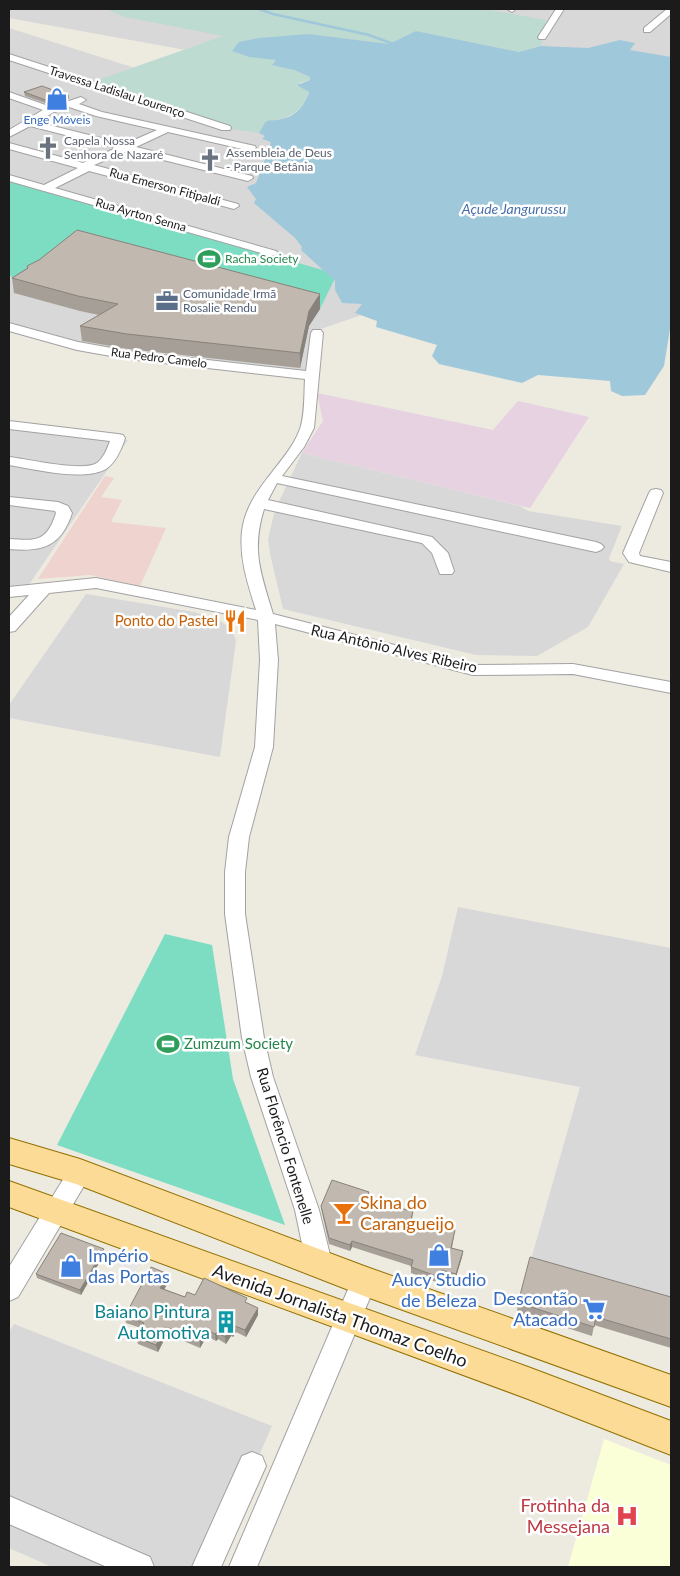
<svg xmlns="http://www.w3.org/2000/svg" width="680" height="1576" font-family="Lato,sans-serif">
	<style>
		.residential { fill: #d9d8d8 }
		.commercial { fill: #efd3cf }
		.industrial { fill: #e6d2e0 }
		.education { fill: #fbffd7 }
		.wetland { fill: #bddbd1 }
		.pitch { fill: #7dddc2 }
		.parking { fill: #e7e7e7 }
		.water { fill: #a0c8db }
		.lines { fill: none; stroke-linecap: round; stroke-linejoin: round }
		.stream { stroke: #a0c8db; stroke-width: 2.5 }
		.minor-casing { stroke: #a2a2a2; stroke-width: 2 }
		.major-casing { stroke: #927100; stroke-width: 2 }
		.minor { fill: #fff; fill-rule: evenodd }
		.major { fill: #fcdb96; fill-rule: evenodd }
		.wall { fill: #a69f97 }
		.shaded-wall { fill: #87827b }
		.building { fill: #c1b9b0; stroke: #87827b }
		.labels { text-anchor: middle; stroke-width: 5; stroke-linejoin: round; paint-order: stroke }
		.far-street-label { font-size: 12px; fill: #1b1b1b; stroke: #fff }
		.far-shop-label { font-size: 12px; fill: #366cbe; stroke: #fff }
		.far-worship-label { font-size: 12px; fill: #5b616d; stroke: #fff; text-anchor: start }
		.far-leisure-label { font-size: 12px; fill: #27864d; stroke: #fff; text-anchor: start }
		.far-service-label { font-size: 12px; fill: #4e5e75; stroke: #fff; text-anchor: start }
		.far-water-label { font-size: 14px; font-style: italic; fill: #486faa; stroke: #fff }
		.food-label { font-size: 15px; fill: #c56008; stroke: #fff; text-anchor: end }
		.street-label { font-size: 15px; fill: #1b1b1b; stroke: #fff }
		.leisure-label { font-size: 15px; fill: #27864d; stroke: #fff; text-anchor: start }
		.near-food-label { font-size: 18px; fill: #c56008; stroke: #fff; text-anchor: start }
		.near-shop-label { font-size: 18px; fill: #366cbe; stroke: #fff; text-anchor: start }
		.near-culture-label { font-size: 18px; fill: #0d838f; stroke: #fff; text-anchor: end }
		.near-street-label { font-size: 18px; fill: #1b1b1b; stroke: #fff }
		.near-health-label { font-size: 18px; fill: #be3a42; stroke: #fff; text-anchor: end }
	</style>
	<rect width="100%" height="100%" fill="#edeae0"/>
	<path class="residential" d="M 9,9 L 671,9 L 671,138 L 9,18 Z
		M 9,28 L 352,137 L 405,300 L 318,330 L 306,375 L 84,347 L 9,329 Z
		M 9,427 L 128,440 L 28,586 L 9,588 Z
		M 302,453 L 520,506 L 528,511 L 622,526 L 609,558 L 610,561 L 624,564 L 588,627 L 537,656 L 476,655 L 283,609 L 270,554 L 268,539 L 275,510 Z
		M 86,594 L 194,612 L 217,619 L 232,629 L 236,641 L 220,757 L 9,718 L 9,705 Z
		M 458,907 L 671,948 L 671,1300 L 530,1263 L 580,1087 L 415,1055 L 442,976 Z
		M 14,1324 L 272,1426 L 210,1567 L 52,1567 L 9,1548 L 9,1332 Z"/>
	<path class="commercial" d="M 105,476 L 114,478 L 101,497 L 122,500 L 111,522 L 166,528 L 140,586 L 90,575 L 38,579 Z"/>
	<path class="industrial" d="M 317,393 L 493,430 L 518,401 L 589,417 L 530,508 L 302,453 L 323,421 Z"/>
	<path class="education" d="M 604,1439 L 671,1465 L 671,1567 L 568,1567 Z"/>
	<path class="wetland" d="M 105,9 L 484,9 L 546,20 L 541,46 L 519,52 L 416,31 L 389,44 L 309,34 L 238,54 L 277,60 L 272,64 L 294,70 L 310,77 L 310,80 L 299,83 L 309,91 C 304,110 289,120 270,120 L 259,133 L 231,129 L 95,81 L 223,36 L 125,17 Z"/>
	<path class="pitch" d="M 9,181 L 337,274 L 320,309 L 29,281 L 9,276 Z
		M 165,934 L 212,945 L 233,1079 L 285,1225 L 57,1145 Z"/>
	<path class="parking" d="M 116,1250 L 141,1261 L 135,1272 L 109,1261 Z"/>
	<path class="water" d="M 416,31 L 519,52 L 541,46 L 588,48 L 620,40 L 635,43 L 630,50 L 671,57 L 671,323 L 664,366 L 645,395 L 622,396 L 611,391 L 610,381 L 538,375 L 522,383 L 439,364 L 432,356 L 437,345 L 376,327 L 377,321 L 355,313 L 362,304 L 342,303 L 335,290 L 335,281 L 301,250 L 302,247 L 295,238 L 254,203 L 256,199 L 247,187 L 256,183 L 267,154 L 261,152 L 269,147 L 271,142 L 262,139 L 265,136 L 259,133 C 261,130 264,124 265,123 C 268,119 274,121 277,120 C 294,118 304,107 309,92 L 297,85 L 310,80 L 310,77 L 294,70 L 272,65 L 276,60 L 249,57 L 232,51 L 239,42 L 259,38 L 309,34 L 389,44 Z"/>
	<g class="lines">
		<path class="stream" d="M 259,9 L 273,14 L 369,35 L 396,45"/>
		<defs>
			<path id="minor" d="M 507,9 L 516,9 L 512,12 Z
				M 556,9 L 564,9 L 545,39 L 539,39 L 538,37 Z
				M 667,9 L 671,9 L 671,14 L 650,32 L 644,32 L 644,28 Z
				M 9,54 L 230,126 L 231,128 L 230,130 L 222,130 L 9,60 Z
				M 9,92 L 51,107 L 81,97 L 86,100 L 79,104 L 102,112 L 255,146 L 256,148 L 251,151 L 168,132 L 136,147 L 252,176 L 253,178 L 248,181 L 127,151 L 94,165 L 238,204 L 239,206 L 234,209 L 89,171 L 55,188 L 276,251 L 278,253 L 276,255 L 268,255 L 9,181 L 9,175 L 44,185 L 78,168 L 9,149 L 9,143 L 83,163 L 116,148 L 30,126 L 9,137 L 9,130 L 43,110 L 9,98 ZM 69,107 L 96,116 L 157,130 L 125,144 L 37,122 L 54,112 Z
				M 9,323 L 78,342 L 128,351 L 306,371 L 311,333 L 313,330 L 321,330 L 323,333 L 314,428 L 304,447 L 282,476 L 596,542 L 601,544 L 604,547 L 601,550 L 596,552 L 277,483 L 268,500 L 432,537 L 448,553 L 454,571 L 452,574 L 440,574 L 432,553 L 422,543 L 264,509 C 251,551 261,574 273,614 L 473,665 L 573,664 L 671,682 L 671,693 L 573,674 L 473,675 L 275,624 L 278,660 L 273,747 L 249,837 L 245,872 L 245,914 L 264,1038 L 273,1077 L 319,1210 L 332,1263 L 328,1271 L 319,1274 L 310,1271 L 306,1263 L 295,1210 L 251,1077 L 242,1038 L 225,914 L 225,872 L 229,837 L 255,747 L 260,660 L 258,620 L 96,588 L 49,593 L 15,631 L 9,632 L 9,617 L 29,595 L 9,597 L 9,587 L 96,578 L 256,610 C 248,584 239,559 242,531 C 247,489 287,464 300,429 C 305,414 304,395 305,379 L 128,359 L 77,350 L 9,331 Z
				M 9,421 L 118,434 L 123,435 L 125,438 C 122,448 115,465 104,470 C 80,481 34,469 9,465 L 9,457 C 27,459 79,471 95,464 C 103,460 107,449 110,441 L 9,429 Z
				M 656,489 L 661,490 L 663,493 L 639,553 L 640,556 L 671,562 L 671,572 L 629,562 L 623,553 L 649,493 L 651,490 Z
				M 9,497 L 58,502 L 68,506 L 72,513 C 61,547 42,552 9,549 L 9,539 C 36,541 47,542 56,513 L 55,511 L 9,505 Z
				M 80,1162 L 88,1165 L 92,1172 L 88,1179 L 18,1297 L 9,1301 L 9,1267 L 72,1165 Z
				M 364,1269 L 373,1273 L 377,1281 L 257,1567 L 229,1567 L 355,1273 Z
				M 252,1452 L 262,1456 L 266,1466 L 221,1567 L 192,1567 L 242,1456 Z
				M 9,1496 L 150,1557 L 154,1567 L 107,1567 L 9,1524 Z"/>
			<path id="major" d="M 9,1138 L 80,1159 L 364,1266 L 671,1375 L 671,1407 L 364,1296 L 76,1184 L 9,1164 Z
				M 9,1181 L 528,1367 L 671,1421 L 671,1455 L 528,1399 L 9,1207 Z"/>
		</defs>
		<use href="#minor" class="minor-casing"/>
		<use href="#major" class="major-casing"/>
		<use href="#minor" class="minor"/>
		<use href="#major" class="major"/>
	</g>
	<path class="wall" d="M 24,92 L 69,96 L 69,99 L 51,105 L 25,96 Z
		M 27,266 L 320,294 L 320,309 L 309,326 L 300,368 L 128,349 L 82,341 L 80,326 L 99,315 L 80,311 L 14,293 L 12,278 L 27,268 Z
		M 369,1198 L 413,1212 L 412,1220 L 454,1236 L 452,1248 L 463,1251 L 462,1257 L 455,1280 L 440,1276 L 439,1283 L 411,1273 L 411,1266 L 352,1247 L 350,1251 L 329,1244 L 322,1213 L 321,1206 Z
		M 104,1254 L 81,1295 L 37,1278 L 36,1274 Z
		M 169,1281 L 164,1289 L 185,1297 L 195,1295 L 248,1303 L 258,1315 L 246,1337 L 236,1332 L 233,1337 L 231,1336 L 226,1344 L 218,1339 L 216,1341 L 207,1336 L 200,1348 L 167,1334 L 158,1352 L 138,1344 L 136,1337 L 141,1328 L 126,1323 L 125,1316 Z
		M 671,1297 L 671,1348 L 594,1325 L 592,1336 L 517,1312 L 518,1303 Z"/>
	<path class="shaded-wall" d="M 69,96 L 69,99 L 51,105 L 51,102 Z
		M 320,294 L 320,309 L 309,326 L 300,368 L 300,353 L 309,311 Z
		M 352,1241 L 352,1247 L 350,1251 L 350,1245 Z
		M 104,1249 L 104,1254 L 81,1295 L 80,1290 Z
		M 463,1251 L 462,1257 L 455,1280 L 456,1274 Z
		M 168,1274 L 169,1281 L 161,1295 L 160,1288 Z
		M 258,1308 L 258,1315 L 246,1337 L 245,1330 Z
		M 235,1326 L 236,1332 L 233,1337 L 232,1330 Z
		M 166,1327 L 167,1334 L 158,1352 L 156,1345 Z
		M 206,1329 L 207,1336 L 200,1348 L 200,1341 Z
		M 230,1329 L 231,1336 L 226,1344 L 225,1337 Z
		M 217,1332 L 218,1339 L 216,1341 L 215,1334 Z"/>
	<path class="building" d="M 42,86 L 69,96 L 51,102 L 24,92 Z
		M 77,230 L 320,294 L 309,311 L 300,353 L 127,334 L 80,326 L 118,304 L 78,296 L 12,278 L 28,268 L 27,266 L 39,260 Z
		M 332,1180 L 369,1192 L 367,1197 L 413,1212 L 411,1219 L 455,1230 L 451,1248 L 463,1251 L 456,1274 L 441,1270 L 439,1277 L 411,1267 L 413,1260 L 352,1241 L 350,1245 L 329,1238 L 321,1206 Z
		M 61,1233 L 104,1249 L 80,1290 L 36,1274 Z
		M 530,1257 L 671,1297 L 671,1339 L 596,1317 L 594,1327 L 518,1303 Z
		M 151,1267 L 168,1274 L 160,1288 L 185,1297 L 187,1292 L 195,1295 L 204,1278 L 247,1298 L 245,1302 L 258,1308 L 245,1330 L 235,1326 L 232,1330 L 230,1329 L 225,1337 L 217,1332 L 215,1334 L 206,1329 L 200,1341 L 166,1327 L 156,1345 L 136,1337 L 144,1323 L 125,1316 Z"/>
	<defs>
		<symbol id="shop-bare" viewBox="-9 -9 18 18"><path d="M-5-2.5h2.3a2.7 3.5 0 0 1 5.4 0H5L5.5 6h-11ZM-1.5-2.5h3a1.5 2.3 0 0 0-3 0Z" fill="#3f7fe0" stroke="#fff" stroke-width="2.5" paint-order="stroke"/></symbol>
		<symbol id="church-bare" viewBox="-9 -9 18 18"><path d="M-1.2-6h2.4v3.5h3.3v2.4h-3.3V6h-2.4V-.1h-3.3v-2.4h3.3Z" fill="#6b7280" stroke="#fff" stroke-width="2.5" paint-order="stroke"/></symbol>
		<symbol id="stadium-bare" viewBox="-9 -9 18 18"><path d="M0-5a6.5 5 0 1 0 0 10a6.5 5 0 1 0 0-10ZM-3.5-1.8h7v3.6h-7Z" fill="#2e9e5b" stroke="#fff" stroke-width="2.5" paint-order="stroke"/></symbol>
		<symbol id="office-bare" viewBox="-9 -9 18 18"><path d="M-6-3h4V-5.5h4V-3h4V5H-6ZM-1-4.5V-3h2v-1.5ZM-6 0V1H6V0Z" fill="#5c6f8a" stroke="#fff" stroke-width="2.5" paint-order="stroke"/></symbol>
		<symbol id="restaurant-bare" viewBox="-9 -9 18 18"><path d="M-5-6h1v4h1v-4h1v4h1v-4h1v5L-1.5 .5V6h-2V.5L-5-1ZM5-6V6H3V1.5H1.5Q1.5-4 5-6Z" fill="#e8710a" stroke="#fff" stroke-width="2.5" paint-order="stroke"/></symbol>
		<symbol id="bar-bare" viewBox="-9 -9 18 18"><path d="M-6-5H6L.8 .8V4.5H3.5V6h-7V4.5H-.8V.8Z" fill="#e8710a" stroke="#fff" stroke-width="2.5" paint-order="stroke"/></symbol>
		<symbol id="supermarket-bare" viewBox="-9 -9 18 18"><path d="M-6-5.5h2.5l.6 2H6L4.5 2H-2.5L-4.4-4H-6ZM-1.5 3.2a1.3 1.3 0 1 0 .1 0ZM3 3.2a1.3 1.3 0 1 0 .1 0Z" fill="#3f7fe0" stroke="#fff" stroke-width="2.5" paint-order="stroke"/></symbol>
		<symbol id="building-bare" viewBox="-9 -9 18 18"><path d="M-4-6H4V6H1V3H-1V6H-4ZM-2.5-4.3h1.7v1.8h-1.7ZM.8-4.3h1.7v1.8H.8ZM-2.5-1h1.7V.8h-1.7ZM.8-1h1.7V.8H.8Z" fill="#0f9aa8" stroke="#fff" stroke-width="2.5" paint-order="stroke"/></symbol>
		<symbol id="hospital-bare" viewBox="-9 -9 18 18"><path d="M-5-5h3v3.5h4V-5h3V5h-3V1.5h-4V5h-3Z" fill="#e0444e" stroke="#fff" stroke-width="2.5" paint-order="stroke"/></symbol>
	</defs>
	<g fill-rule="evenodd">
		<use href="#shop-bare" x="41" y="83" width="32" height="32"/>
		<use href="#church-bare" x="32" y="132" width="32" height="32"/>
		<use href="#church-bare" x="194" y="144" width="32" height="32"/>
		<use href="#stadium-bare" x="193" y="243" width="32" height="32"/>
		<use href="#office-bare" x="151" y="285" width="32" height="32"/>
		<use href="#restaurant-bare" x="219" y="605" width="32" height="32"/>
		<use href="#stadium-bare" x="152" y="1028" width="32" height="32"/>
		<use href="#bar-bare" x="328" y="1197" width="32" height="32"/>
		<use href="#shop-bare" x="423" y="1239" width="32" height="32"/>
		<use href="#shop-bare" x="55" y="1250" width="32" height="32"/>
		<use href="#supermarket-bare" x="578" y="1293" width="32" height="32"/>
		<use href="#building-bare" x="210" y="1306" width="32" height="32"/>
		<use href="#hospital-bare" x="611" y="1500" width="32" height="32"/>
	</g>
	<g class="labels">
		<g class="far-street-label">
			<text transform="translate(117 92) rotate(18)" y="4">Travessa Ladislau Lourenço</text>
			<text transform="translate(165 187) rotate(15)" y="4">Rua Emerson Fitipaldi</text>
			<text transform="translate(141 215) rotate(16)" y="4">Rua Ayrton Senna</text>
			<text transform="translate(159 358) rotate(7)" y="4">Rua Pedro Camelo</text>
		</g>
		<g class="far-shop-label">
			<text x="57" y="124">Enge Móveis</text>
		</g>
		<g class="far-worship-label">
			<text x="64" y="145">Capela Nossa<tspan x="64" dy="14">Senhora de Nazaré</tspan></text>
			<text x="226" y="157">Assembleia de Deus<tspan x="226" dy="14">- Parque Betânia</tspan></text>
		</g>
		<g class="far-leisure-label">
			<text x="225" y="263">Racha Society</text>
		</g>
		<g class="far-service-label">
			<text x="183" y="298">Comunidade Irmã<tspan x="183" dy="14">Rosalie Rendu</tspan></text>
		</g>
		<g class="far-water-label">
			<text x="514" y="214">Açude Jangurussu</text>
		</g>
		<g class="food-label">
			<text x="218" y="626">Ponto do Pastel</text>
		</g>
		<g class="street-label">
			<text transform="translate(394 649) rotate(13)" y="5">Rua Antônio Alves Ribeiro</text>
			<text transform="translate(285 1146) rotate(73)" y="5">Rua Florêncio Fontenelle</text>
		</g>
		<g class="leisure-label">
			<text x="184" y="1049">Zumzum Society</text>
		</g>
		<g class="near-food-label">
			<text x="360" y="1209">Skina do<tspan x="360" dy="21">Carangueijo</tspan></text>
		</g>
		<g class="near-shop-label">
			<text x="88" y="1262">Império<tspan x="88" dy="21">das Portas</tspan></text>
			<text x="439" y="1286" text-anchor="middle">Aucy Studio<tspan x="439" dy="21">de Beleza</tspan></text>
			<text x="578" y="1305" text-anchor="end">Descontão<tspan x="578" dy="21">Atacado</tspan></text>
		</g>
		<g class="near-culture-label">
			<text x="210" y="1318">Baiano Pintura<tspan x="210" dy="21">Automotiva</tspan></text>
		</g>
		<g class="near-street-label">
			<text transform="translate(340 1316) rotate(20)" y="6">Avenida Jornalista Thomaz Coelho</text>
		</g>
		<g class="near-health-label">
			<text x="610" y="1512">Frotinha da<tspan x="610" dy="21">Messejana</tspan></text>
		</g>
	</g>
	<rect width="680" height="1576" fill="none" stroke="#1b1b1b" stroke-width="20"/>
</svg>
